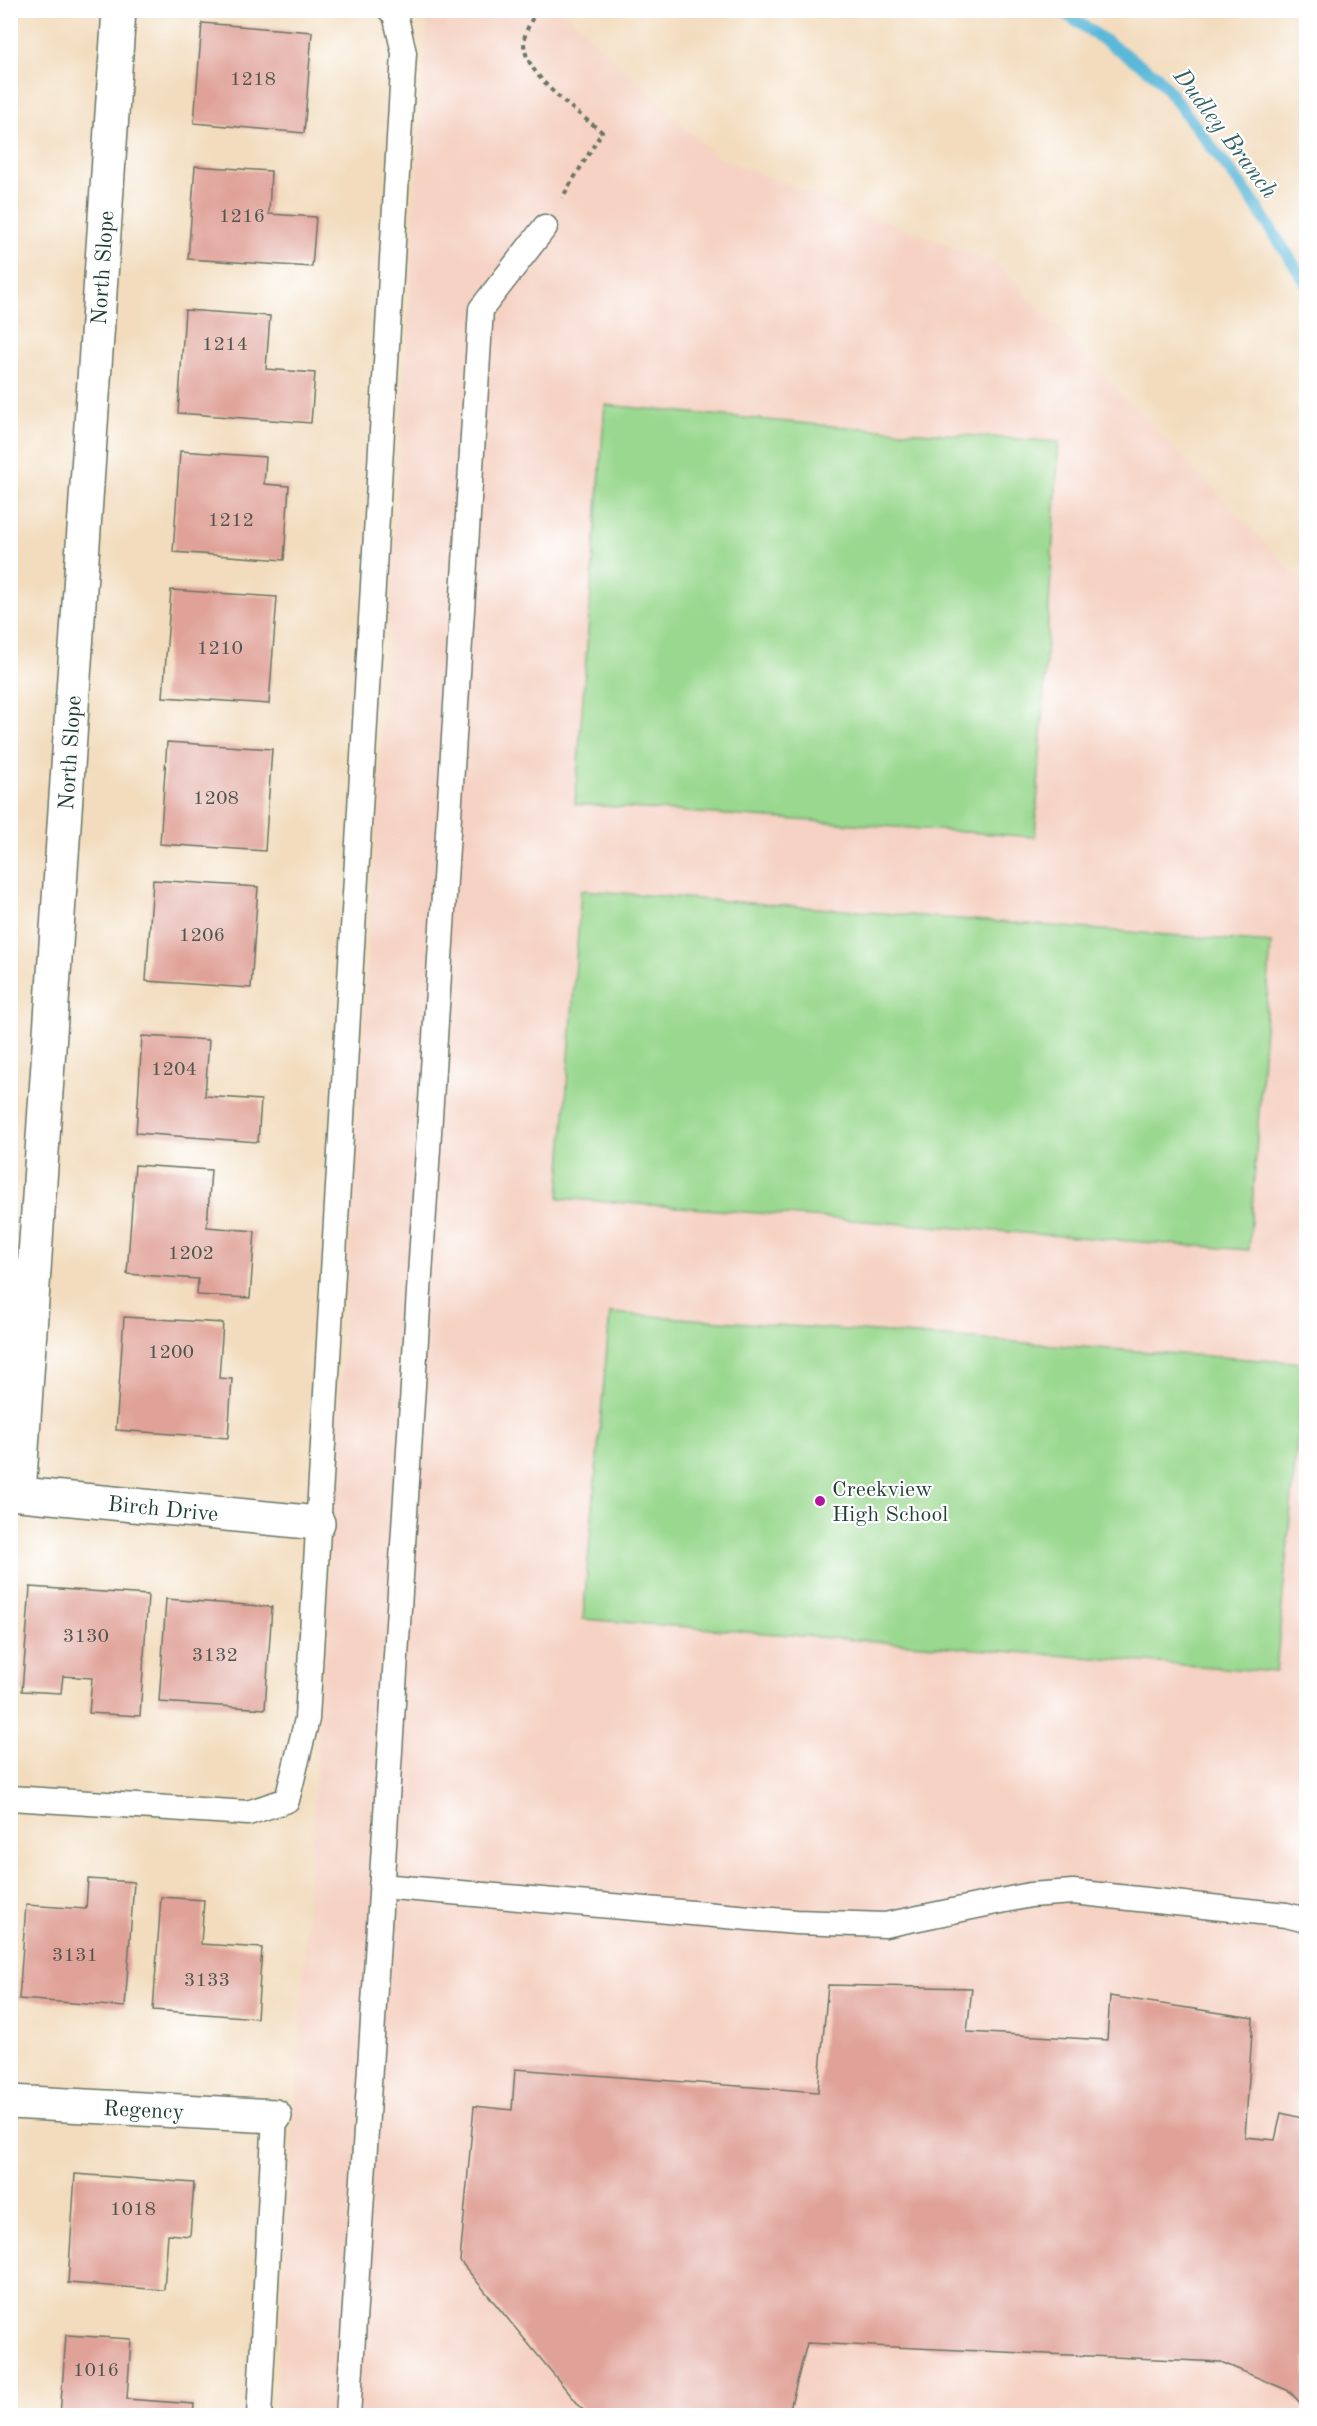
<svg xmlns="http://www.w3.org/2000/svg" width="1317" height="2426" font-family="'Old Standard TT',serif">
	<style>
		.built { fill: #f5d2c3 }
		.green { fill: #99d88e; stroke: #5c8a61; stroke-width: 1.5 }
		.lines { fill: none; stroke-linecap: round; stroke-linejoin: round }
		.stream { stroke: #5bb8d9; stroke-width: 12 }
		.building { fill: #e0a298 }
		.service-casing { stroke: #697564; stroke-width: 27 }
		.minor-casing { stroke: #697564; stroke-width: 36 }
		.path { stroke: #697564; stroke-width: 4; stroke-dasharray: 4.5 4.5; stroke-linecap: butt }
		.service { stroke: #fff; stroke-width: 24 }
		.minor { stroke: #fff; stroke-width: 33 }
		.poi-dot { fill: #b5179e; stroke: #fff; stroke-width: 2 }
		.labels { text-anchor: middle; stroke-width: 4.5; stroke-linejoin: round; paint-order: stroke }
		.number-label { font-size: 20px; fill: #4f564d }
		.street-label { font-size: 22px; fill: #1f3d34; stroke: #fff }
		.poi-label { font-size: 22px; fill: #1f3d34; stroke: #fff; text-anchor: start }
		.water-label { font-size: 24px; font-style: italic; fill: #316266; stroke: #fff }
	</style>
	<rect width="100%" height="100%" fill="#fff"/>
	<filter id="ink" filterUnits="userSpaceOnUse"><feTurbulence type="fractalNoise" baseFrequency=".0167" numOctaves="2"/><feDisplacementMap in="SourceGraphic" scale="12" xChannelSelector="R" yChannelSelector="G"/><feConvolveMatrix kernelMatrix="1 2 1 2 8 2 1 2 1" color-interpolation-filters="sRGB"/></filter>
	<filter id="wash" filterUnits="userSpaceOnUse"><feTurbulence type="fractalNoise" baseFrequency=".008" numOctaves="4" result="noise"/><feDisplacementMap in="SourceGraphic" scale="24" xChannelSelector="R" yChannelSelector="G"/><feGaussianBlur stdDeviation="1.35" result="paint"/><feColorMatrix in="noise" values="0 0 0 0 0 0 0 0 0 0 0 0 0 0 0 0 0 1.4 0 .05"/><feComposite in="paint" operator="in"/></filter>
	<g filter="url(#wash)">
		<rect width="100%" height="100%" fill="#f2dcbd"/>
		<path class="built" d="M 428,11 L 564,11 L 717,158 L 996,263 L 1306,586 L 1306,2415 L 275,2416 Z"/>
		<path class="green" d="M 605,405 L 832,426 L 1059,442 L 1035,837 L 575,804 Z
			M 581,890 L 1271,943 L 1249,1250 L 559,1198 Z
			M 610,1313 L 1304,1363 L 1276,1672 L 583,1619 Z"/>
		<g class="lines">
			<path class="stream" d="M 1060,10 L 1157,76 L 1250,197 L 1306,283"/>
		</g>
		<g id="blocks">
			<path class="building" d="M 202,23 L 312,32 L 304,133 L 194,123 Z
				M 195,166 L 271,171 L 269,214 L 316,217 L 312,267 L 188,259 Z
				M 185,310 L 270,316 L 266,369 L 315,373 L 311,423 L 178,413 Z
				M 180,451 L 266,457 L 264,484 L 289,486 L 284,560 L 173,552 Z
				M 171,590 L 277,597 L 269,704 L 163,697 Z
				M 167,742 L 272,749 L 265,851 L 160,844 Z
				M 153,880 L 258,887 L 251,988 L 146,981 Z
				M 142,1036 L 209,1040 L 205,1096 L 261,1100 L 258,1142 L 136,1133 Z
				M 135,1165 L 211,1170 L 207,1227 L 255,1231 L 250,1298 L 197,1295 L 198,1279 L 127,1274 Z
				M 124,1317 L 223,1323 L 219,1378 L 232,1379 L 228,1438 L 116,1430 Z
				M 30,1587 L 148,1595 L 140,1716 L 89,1713 L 92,1678 L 63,1676 L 61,1693 L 22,1691 Z
				M 166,1599 L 272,1607 L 265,1709 L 159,1702 Z
				M 88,1879 L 134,1882 L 125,2007 L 19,1999 L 26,1905 L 86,1909 Z
				M 161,1897 L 204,1900 L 201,1944 L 262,1948 L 257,2018 L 153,2010 Z
				M 828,1985 L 972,1988 L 967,2032 L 1107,2040 L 1110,1996 L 1253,2018 L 1245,2137 L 1275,2140 L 1281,2113 L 1306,2119 L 1306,2409 L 1289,2391 L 1221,2362 L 807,2343 L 788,2416 L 588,2416 L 460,2261 L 474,2106 L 512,2110 L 515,2069 L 818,2092 Z
				M 75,2174 L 194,2183 L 190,2236 L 168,2234 L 164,2290 L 68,2283 Z
				M 66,2335 L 131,2339 L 127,2399 L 194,2404 L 193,2416 L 60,2416 Z"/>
		</g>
	</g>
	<g filter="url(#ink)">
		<use href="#blocks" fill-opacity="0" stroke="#697564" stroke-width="1.5"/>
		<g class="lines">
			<defs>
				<path id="service" d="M 10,1798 L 248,1813 L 287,1800 L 307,1719 L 404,53 L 395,14 L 390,10
					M 381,1886 L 796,1922 L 885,1925 L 1030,1895 L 1073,1892 L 1286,1915 L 1306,1920
					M 259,2416 L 275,2116
					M 348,2416 L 481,309 L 545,227"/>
				<g id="minor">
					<path id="s1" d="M 10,1493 L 318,1523"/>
					<path id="s2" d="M 19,1493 L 119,10"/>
					<path id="s3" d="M 10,2102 L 275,2116"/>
				</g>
			</defs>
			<use href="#service" class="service-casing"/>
			<use href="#minor" class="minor-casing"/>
			<path class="path" d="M 537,10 C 532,19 525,31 524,41 C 523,76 578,112 602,132 L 562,198"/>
			<use href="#service" class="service"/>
			<use href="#minor" class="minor"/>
		</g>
	</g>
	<circle class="poi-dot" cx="820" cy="1501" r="6"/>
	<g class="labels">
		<g class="number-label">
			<text x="253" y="85">1218</text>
			<text x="242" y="222">1216</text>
			<text x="225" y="350">1214</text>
			<text x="231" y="526">1212</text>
			<text x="220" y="654">1210</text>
			<text x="216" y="804">1208</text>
			<text x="202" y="941">1206</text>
			<text x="174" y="1075">1204</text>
			<text x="191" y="1259">1202</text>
			<text x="171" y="1358">1200</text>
			<text x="86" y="1642">3130</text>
			<text x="215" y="1661">3132</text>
			<text x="75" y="1961">3131</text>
			<text x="207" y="1986">3133</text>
			<text x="133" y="2215">1018</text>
			<text x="96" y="2376">1016</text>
		</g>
		<g class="street-label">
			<text dy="8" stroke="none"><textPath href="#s2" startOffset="1228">North Slope</textPath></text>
			<text dy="8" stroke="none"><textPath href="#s2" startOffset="742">North Slope</textPath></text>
			<text dy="8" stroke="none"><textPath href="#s1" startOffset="154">Birch Drive</textPath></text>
			<text dy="8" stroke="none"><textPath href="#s3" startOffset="134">Regency</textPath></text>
		</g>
		<g class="poi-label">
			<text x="832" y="1496">Creekview<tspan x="832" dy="25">High School</tspan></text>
		</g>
		<g class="water-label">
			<text transform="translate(1226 133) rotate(53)" y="8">Dudley Branch</text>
		</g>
	</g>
	<rect width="1317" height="2426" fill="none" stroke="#fff" stroke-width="36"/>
</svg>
